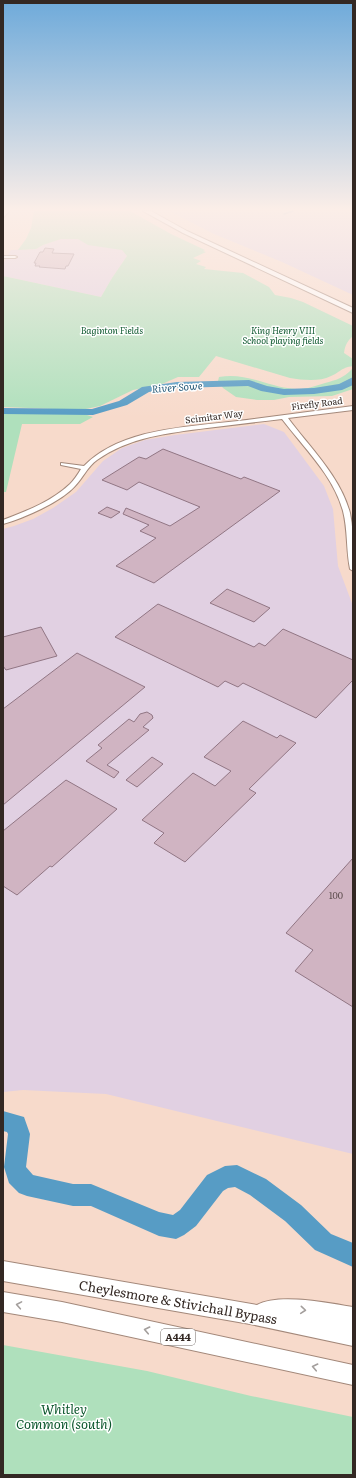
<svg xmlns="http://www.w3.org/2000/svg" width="356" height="1478" font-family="Literata,serif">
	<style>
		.industrial { fill: #e1d0e2 }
		.green { fill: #afe0bc }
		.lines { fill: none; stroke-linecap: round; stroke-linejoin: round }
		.stream { stroke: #579cc5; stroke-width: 1.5 }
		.river { fill: #579cc5; fill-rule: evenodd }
		.building { fill: #d0b4c2; stroke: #917684 }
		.minor-casing { stroke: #a3887a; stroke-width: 2 }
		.trunk-casing { stroke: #a3887a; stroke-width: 2 }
		.minor { fill: #fff; fill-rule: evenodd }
		.trunk { fill: #fff; fill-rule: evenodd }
		.oneway { stroke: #a39e9c }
		.labels { text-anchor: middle; stroke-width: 3; stroke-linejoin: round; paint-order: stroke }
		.far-park-label { font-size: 9px; font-style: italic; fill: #0c572d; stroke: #fff }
		.far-street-label { font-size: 9px; fill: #332823; stroke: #fff }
		.number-label { font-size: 9px; fill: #5a4b4b }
		.far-water-label { font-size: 10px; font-style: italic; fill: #255977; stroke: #fff }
		.shield { fill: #fff; stroke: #706865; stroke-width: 1 }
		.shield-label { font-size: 10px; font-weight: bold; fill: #332823 }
		.near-street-label { font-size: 13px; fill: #332823; stroke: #fff }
		.near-park-label { font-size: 13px; font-style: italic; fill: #0c572d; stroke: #fff }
	</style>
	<rect width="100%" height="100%" fill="#f7dacb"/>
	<path class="industrial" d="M 169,211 L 353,211 L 353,295 L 282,262 L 214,234 Z
		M 61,239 L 78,239 L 122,250 L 127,256 L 112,278 L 101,297 L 3,276 L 3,264 L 11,250 L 36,249 L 43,245 Z
		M 264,424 L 284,432 L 324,486 L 333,509 L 338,566 L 353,606 L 353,1154 L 106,1094 L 23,1090 L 3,1092 L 3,529 L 14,526 L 33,519 L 53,508 L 76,492 L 103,461 L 122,448 L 145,440 L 175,435 Z"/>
	<path class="green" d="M 34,211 L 130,211 L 171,234 L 205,250 L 203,251 L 206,252 L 193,258 L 201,261 L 196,264 L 206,267 L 204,269 L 243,273 L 269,287 L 275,295 L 291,298 L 303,302 L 353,326 L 353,336 C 347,341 345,346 344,353 L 353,359 L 353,366 C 340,368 341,372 331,376 C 319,382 303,380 290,378 L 216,356 L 199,377 L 178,377 L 162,384 L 133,390 L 100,406 L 81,410 L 3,407 L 3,276 L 101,297 L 112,278 L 127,256 L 122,250 L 88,245 L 78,239 L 61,239 L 43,245 L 36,249 L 18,250 L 26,239 L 31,228 Z
		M 352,369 L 353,389 L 332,396 L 289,397 L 274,400 L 257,400 L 236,397 L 223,388 L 218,381 L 219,377 C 247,372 267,387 295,389 C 304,390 316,386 325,383 C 336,380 344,378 352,369 Z
		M 3,413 L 84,414 L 93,417 L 80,424 L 22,424 L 6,492 L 3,492 Z
		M 3,1345 L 147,1371 L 251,1396 L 353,1417 L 353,1475 L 3,1475 Z"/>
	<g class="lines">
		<path class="stream" d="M 284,214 L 293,211"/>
		<path class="river" d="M 353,377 L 353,385 L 342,390 L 314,394 L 284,395 L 261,391 L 248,386 L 177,388 L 149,392 L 127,405 L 93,415 L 3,414 L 3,408 L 92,409 L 119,401 L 142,387 L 177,382 L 249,380 L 267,386 L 284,389 L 314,388 L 339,384 Z
			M 3,1111 L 24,1117 L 30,1134 L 26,1167 L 33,1175 L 73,1184 L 91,1184 L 159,1212 L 173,1215 L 180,1210 L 207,1175 L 225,1166 L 237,1165 L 266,1179 L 301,1205 L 331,1234 L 353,1243 L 353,1267 L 315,1250 L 285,1221 L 250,1195 L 235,1187 L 228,1188 L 223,1191 L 196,1226 L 184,1235 L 176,1239 L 159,1236 L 91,1206 L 73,1206 L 27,1196 L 19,1193 L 9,1183 L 4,1167 L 8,1134 L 7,1132 L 3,1131 Z"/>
	</g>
	<path class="building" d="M 45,248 L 54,249 L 52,253 L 74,254 L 68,266 L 66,266 L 65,269 L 39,267 L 40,266 L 35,266 L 36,263 L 34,263 L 40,252 L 43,252 Z
		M 163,449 L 241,479 L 244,477 L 280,491 L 154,583 L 116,566 L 156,538 L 140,531 L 149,525 L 123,514 L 126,508 L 170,526 L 200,507 L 139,482 L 127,490 L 102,480 L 139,457 L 146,459 Z
		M 107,507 L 120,512 L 111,518 L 98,513 Z
		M 227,589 L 270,608 L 254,622 L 210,603 Z
		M 158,604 L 254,647 L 259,643 L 265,646 L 283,629 L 353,660 L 353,680 L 316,718 L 243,683 L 238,687 L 225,681 L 218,687 L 115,637 Z
		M 41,627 L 57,656 L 6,670 L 3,666 L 3,637 Z
		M 77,653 L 145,687 L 3,805 L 3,709 Z
		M 147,712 L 152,715 L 153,718 L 143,727 L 149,730 L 107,765 L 119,772 L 114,778 L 86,761 L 102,748 L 98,745 L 129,719 L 134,722 L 140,714 Z
		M 243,721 L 277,738 L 280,735 L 296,743 L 249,789 L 256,793 L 185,862 L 154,843 L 164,833 L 142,820 L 193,773 L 215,786 L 231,771 L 204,757 Z
		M 152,757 L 163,764 L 137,787 L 126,780 Z
		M 66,780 L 117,809 L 52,867 L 50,866 L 17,895 L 3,886 L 3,831 Z
		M 353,858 L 353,1007 L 295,971 L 313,950 L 286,933 Z"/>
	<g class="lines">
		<defs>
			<path id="minor" d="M 5,211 L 9,211 L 3,218 L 3,214 Z
				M 3,256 L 15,256 L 17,257 L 15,258 L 3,258 Z
				M 353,406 L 353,410 L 288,418 C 310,448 340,476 350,513 C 354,532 353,552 353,571 L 350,569 C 346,550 348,530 343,511 C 333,475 304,448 282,419 C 257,422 232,425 207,428 C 169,433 129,437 97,460 C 87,467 83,478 75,486 C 61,502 24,518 3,524 L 3,520 C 26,511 51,502 70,484 C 74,480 78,474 81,469 L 61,465 L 61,463 L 84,466 C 121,428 188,427 238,421 C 277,416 315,411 353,406 Z"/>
			<path id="trunk" d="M 143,211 L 151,211 L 187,231 L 353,308 L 353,313 L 183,233 Z
				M 3,1261 L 257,1305 C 279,1293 328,1303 353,1307 L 353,1346 L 250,1324 L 3,1281 Z
				M 3,1292 L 62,1302 L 353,1365 L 353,1385 L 62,1322 L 3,1312 Z"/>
		</defs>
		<use href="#minor" class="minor-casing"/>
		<use href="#trunk" class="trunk-casing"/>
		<use href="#minor" class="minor"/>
		<use href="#trunk" class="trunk"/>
	</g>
	<defs><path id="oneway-chevron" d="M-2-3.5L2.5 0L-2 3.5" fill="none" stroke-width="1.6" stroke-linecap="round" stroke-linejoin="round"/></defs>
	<g class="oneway">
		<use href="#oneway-chevron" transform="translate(19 1305) rotate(-170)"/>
		<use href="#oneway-chevron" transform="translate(303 1310) rotate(5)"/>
		<use href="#oneway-chevron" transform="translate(147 1330) rotate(-168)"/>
		<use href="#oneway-chevron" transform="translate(315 1367) rotate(-168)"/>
	</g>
	<linearGradient id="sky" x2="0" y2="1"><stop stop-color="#6eaada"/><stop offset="0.5" stop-color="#fbeee8"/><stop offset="1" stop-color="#fbeee8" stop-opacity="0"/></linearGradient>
	<rect width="356" height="418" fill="url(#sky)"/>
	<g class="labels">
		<g class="far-park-label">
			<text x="112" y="334">Baginton Fields</text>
			<text x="283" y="334">King Henry VIII<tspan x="283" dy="10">School playing fields</tspan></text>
		</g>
		<g class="far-street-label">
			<text transform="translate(317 404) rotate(-7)" y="3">Firefly Road</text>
			<text transform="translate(214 417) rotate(-7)" y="3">Scimitar Way</text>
		</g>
		<g class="number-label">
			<text x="336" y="899">100</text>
		</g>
		<g class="far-water-label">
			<text transform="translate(177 387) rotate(-4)" y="4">River Sowe</text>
		</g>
		<rect class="shield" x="161" y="1329" width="34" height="16" rx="3"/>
		<g class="shield-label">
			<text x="178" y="1341">A444</text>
		</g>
		<g class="near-street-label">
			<text transform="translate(178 1302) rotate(10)" y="5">Cheylesmore &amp; Stivichall Bypass</text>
		</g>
		<g class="near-park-label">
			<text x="64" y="1414">Whitley<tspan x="64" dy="15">Common (south)</tspan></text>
		</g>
	</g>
	<rect width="356" height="1478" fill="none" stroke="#332823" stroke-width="8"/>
</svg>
